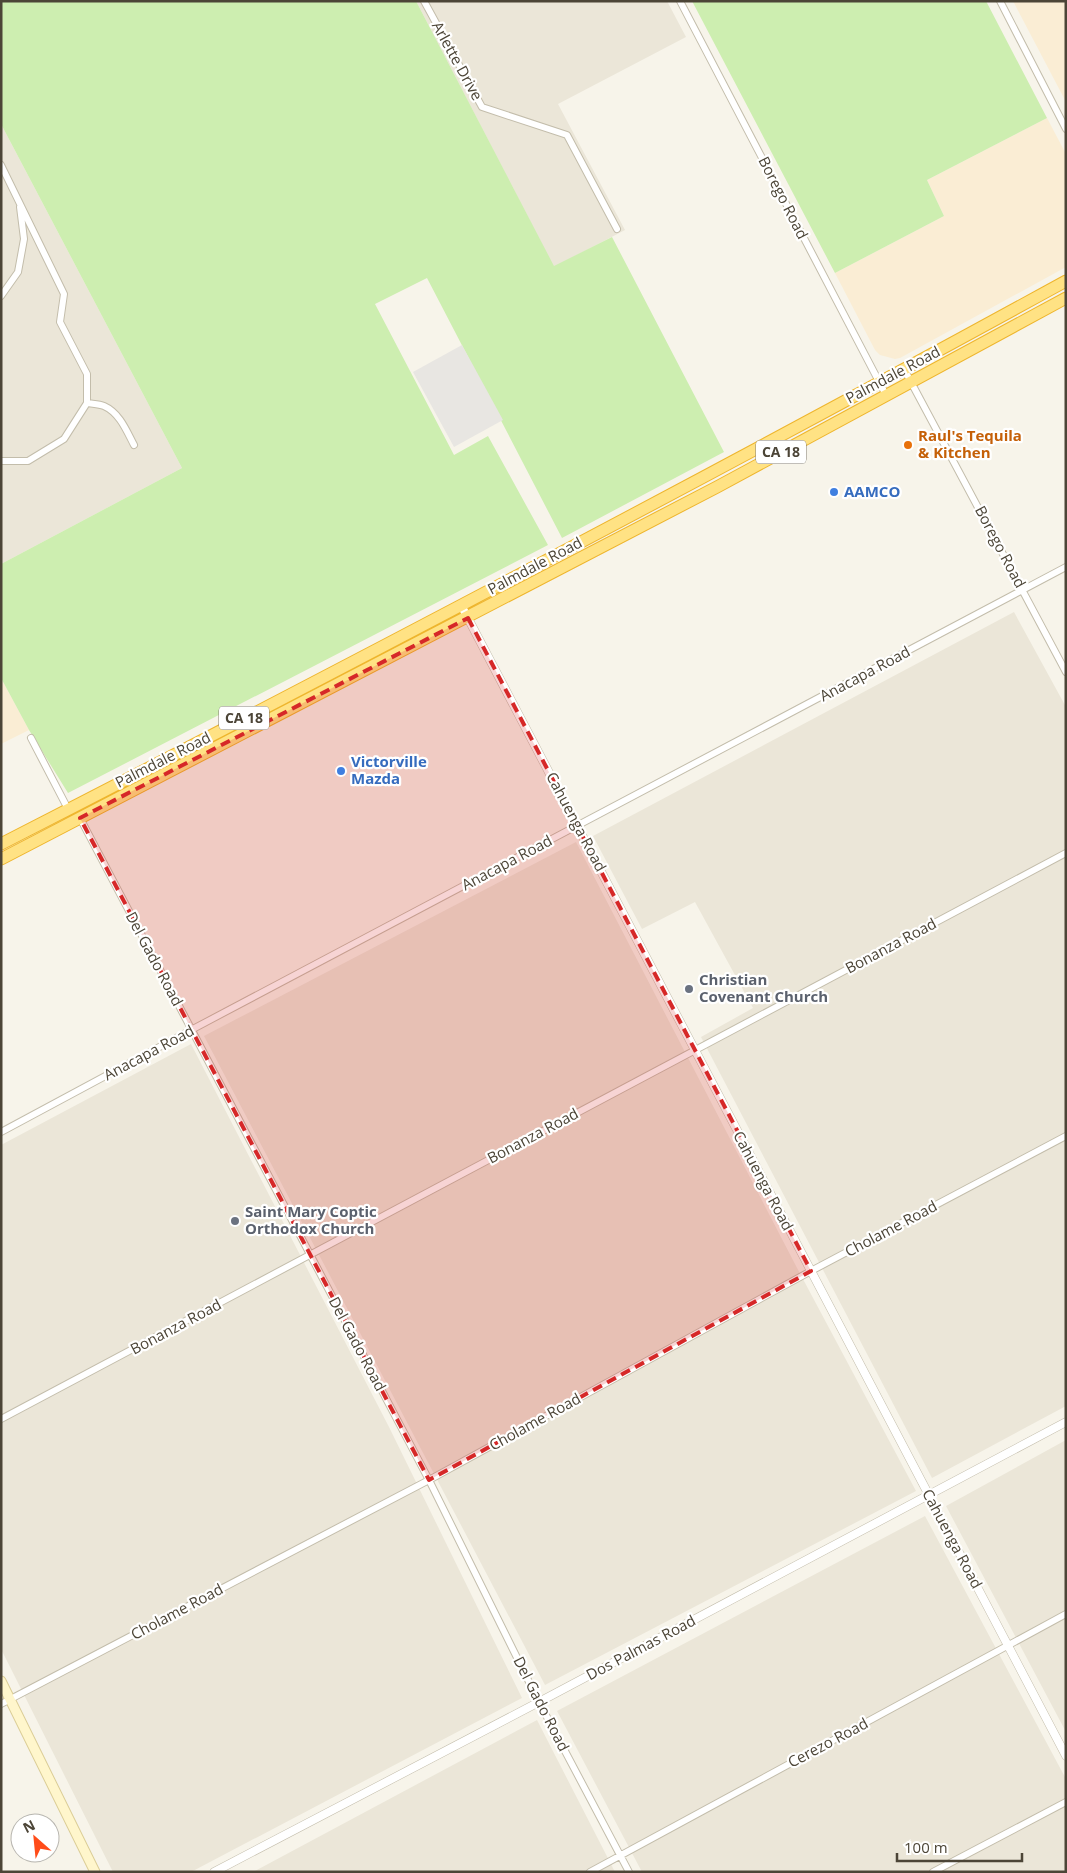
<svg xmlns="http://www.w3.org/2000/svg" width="1067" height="1873" font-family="'Open Sans',sans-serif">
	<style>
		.residential { fill: #ebe6d8 }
		.commercial { fill: #faedd4 }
		.green { fill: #cdeeb0 }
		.parking { fill: #e8e6e2 }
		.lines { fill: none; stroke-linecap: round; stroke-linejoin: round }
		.minor-casing { stroke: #c3bdab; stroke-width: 8 }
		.tertiary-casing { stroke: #c3bdab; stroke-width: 9 }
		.secondary-casing { stroke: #dbcd96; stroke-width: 11 }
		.trunk-casing { stroke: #eeb52d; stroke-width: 13 }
		.minor { stroke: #fff; stroke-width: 6 }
		.tertiary { stroke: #fff; stroke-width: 8 }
		.secondary { stroke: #fff6cc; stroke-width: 9 }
		.trunk { stroke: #ffe284; stroke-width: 11 }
		.marked { fill: #d62828; fill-opacity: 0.2; stroke: #d62828; stroke-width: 4; stroke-dasharray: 10 6; stroke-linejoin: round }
		.food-dot { fill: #e8710a; stroke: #fff; stroke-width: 2 }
		.shop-dot { fill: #3f7fe0; stroke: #fff; stroke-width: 2 }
		.worship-dot { fill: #6b7280; stroke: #fff; stroke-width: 2 }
		.labels { text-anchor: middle; stroke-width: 4.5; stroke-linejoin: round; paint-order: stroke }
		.shield { fill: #fff; stroke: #827d73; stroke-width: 1 }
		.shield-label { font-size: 14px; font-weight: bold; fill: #4c4537 }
		.street-label { font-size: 15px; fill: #4c4537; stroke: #fff }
		.food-label { font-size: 15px; font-weight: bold; fill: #c56008; stroke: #fff; text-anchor: start }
		.shop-label { font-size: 15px; font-weight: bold; fill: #366cbe; stroke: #fff; text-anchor: start }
		.worship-label { font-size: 15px; font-weight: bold; fill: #5b616d; stroke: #fff; text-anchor: start }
	</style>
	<rect width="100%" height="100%" fill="#f7f4ea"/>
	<path class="residential" d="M 416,1 L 667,1 L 686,37 L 558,104 L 625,230 L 554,267 Z
		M 1,124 L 182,468 L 1,564 Z
		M 1014,612 L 1066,707 L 1066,1406 L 932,1478 L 701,1037 L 753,1008 L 695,902 L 642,929 L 593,836 Z
		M 576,842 L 796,1266 L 916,1491 L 545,1685 L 204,1036 Z
		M 191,1044 L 389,1427 L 522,1698 L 191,1872 L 113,1872 L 1,1649 L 1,1145 Z
		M 1066,1440 L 1066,1732 L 946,1506 Z
		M 925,1516 L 1066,1779 L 1066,1872 L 642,1872 L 557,1711 Z
		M 537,1720 L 615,1872 L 253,1872 Z"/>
	<path class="commercial" d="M 1013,1 L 1066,1 L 1066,102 Z
		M 1047,118 L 1066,154 L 1066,267 L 900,358 L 895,359 L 880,355 L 875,350 L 835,273 L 944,216 L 927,180 Z
		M 1,678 L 29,730 L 1,744 Z"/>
	<path class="green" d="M 1,1 L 416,1 L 554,266 L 612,237 L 724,452 L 562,538 L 427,278 L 375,304 L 454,455 L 488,436 L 548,545 L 68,793 L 29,730 L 1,678 L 1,564 L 182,468 L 1,124 Z
		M 692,1 L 986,1 L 1047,118 L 927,180 L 944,216 L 835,273 Z"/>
	<path class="parking" d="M 462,345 L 503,420 L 454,447 L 413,372 Z"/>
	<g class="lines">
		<defs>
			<path id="minor" d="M 424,1 L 482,107 L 567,135 L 617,229
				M 680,1 L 886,395
				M 1000,1 L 1066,129
				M 1,165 L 64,294 L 60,322 L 87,374 L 87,403 L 64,439 L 28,461 L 1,461
				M 1,296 L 18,272 L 24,239 L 20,207
				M 904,369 L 1066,672
				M 87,403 C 93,404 99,404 104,406 C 120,413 127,432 134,445
				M 31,738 L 68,809
				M 80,818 L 429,1480 L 539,1702 L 629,1872
				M 1,1132 L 191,1030 L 1066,567
				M 1,1419 L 1066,853
				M 1,1704 L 429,1480 L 811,1271 L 1066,1136
				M 590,1872 L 1066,1614
				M 933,1872 L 1066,1802"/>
			<path id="tertiary" d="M 461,605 L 1066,1756
				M 214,1872 L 539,1702 L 1066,1422"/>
			<path id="secondary" d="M 1,1681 L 95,1872"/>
			<path id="trunk" d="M 1,844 C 358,661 714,474 1066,281
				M 1,859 L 717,487 L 1066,298"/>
		</defs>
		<use href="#minor" class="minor-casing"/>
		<use href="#tertiary" class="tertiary-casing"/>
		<use href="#secondary" class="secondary-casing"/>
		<use href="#trunk" class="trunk-casing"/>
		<use href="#minor" class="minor"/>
		<use href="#tertiary" class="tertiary"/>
		<use href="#secondary" class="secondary"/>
		<use href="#trunk" class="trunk"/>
	</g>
	<path class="marked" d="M 468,618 L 811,1271 L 429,1480 L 80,818 Z"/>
	<circle class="food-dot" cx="908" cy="445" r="5"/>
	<g class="shop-dot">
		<circle cx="834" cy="492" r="5"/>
		<circle cx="341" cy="771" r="5"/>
	</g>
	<g class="worship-dot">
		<circle cx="689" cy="989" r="5"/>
		<circle cx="235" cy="1221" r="5"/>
	</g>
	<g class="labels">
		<g class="shield">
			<rect x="756" y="440.5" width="50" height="23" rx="4"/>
			<rect x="219" y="706.5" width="50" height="23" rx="4"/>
		</g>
		<g class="shield-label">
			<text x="781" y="457">CA 18</text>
			<text x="244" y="723">CA 18</text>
		</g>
		<g class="street-label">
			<text transform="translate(457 61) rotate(61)" y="5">Arlette Drive</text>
			<text transform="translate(783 198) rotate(63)" y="5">Borego Road</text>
			<text transform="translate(893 375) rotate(-28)" y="5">Palmdale Road</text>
			<text transform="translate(1000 547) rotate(62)" y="5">Borego Road</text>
			<text transform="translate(535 566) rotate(-28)" y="5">Palmdale Road</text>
			<text transform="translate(865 674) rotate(-28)" y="5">Anacapa Road</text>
			<text transform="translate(163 760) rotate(-27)" y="5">Palmdale Road</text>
			<text transform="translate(576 822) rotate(62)" y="5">Cahuenga Road</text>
			<text transform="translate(507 863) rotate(-28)" y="5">Anacapa Road</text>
			<text transform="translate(891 946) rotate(-28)" y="5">Bonanza Road</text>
			<text transform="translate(154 959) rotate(62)" y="5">Del Gado Road</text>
			<text transform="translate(149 1053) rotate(-28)" y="5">Anacapa Road</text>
			<text transform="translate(533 1136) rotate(-28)" y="5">Bonanza Road</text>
			<text transform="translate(763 1181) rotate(62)" y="5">Cahuenga Road</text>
			<text transform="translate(891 1229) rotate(-28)" y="5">Cholame Road</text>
			<text transform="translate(176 1327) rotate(-28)" y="5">Bonanza Road</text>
			<text transform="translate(357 1344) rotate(62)" y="5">Del Gado Road</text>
			<text transform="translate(535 1422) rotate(-29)" y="5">Cholame Road</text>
			<text transform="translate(952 1539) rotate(62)" y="5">Cahuenga Road</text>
			<text transform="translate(177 1612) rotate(-28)" y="5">Cholame Road</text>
			<text transform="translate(641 1648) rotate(-28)" y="5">Dos Palmas Road</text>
			<text transform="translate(541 1704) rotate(63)" y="5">Del Gado Road</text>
			<text transform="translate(828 1743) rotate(-28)" y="5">Cerezo Road</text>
		</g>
		<g class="food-label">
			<text x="918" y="441">Raul's Tequila<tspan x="918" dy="17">&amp; Kitchen</tspan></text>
		</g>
		<g class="shop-label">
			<text x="844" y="497">AAMCO</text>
			<text x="351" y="767">Victorville<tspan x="351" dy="17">Mazda</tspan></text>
		</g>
		<g class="worship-label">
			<text x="699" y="985">Christian<tspan x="699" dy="17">Covenant Church</tspan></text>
			<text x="245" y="1217">Saint Mary Coptic<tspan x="245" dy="17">Orthodox Church</tspan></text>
		</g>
	</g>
	<rect width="1067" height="1873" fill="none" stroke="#4c4537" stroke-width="5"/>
	<g transform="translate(35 1838) rotate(333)"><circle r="24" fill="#ffffff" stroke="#b7b5af"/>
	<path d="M0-4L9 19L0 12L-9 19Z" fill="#ff4c19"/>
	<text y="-8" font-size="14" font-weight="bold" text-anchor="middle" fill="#4c4537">N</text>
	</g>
	<path d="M897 1853v8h125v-8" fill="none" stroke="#4c4537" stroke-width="2.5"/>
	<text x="904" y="1853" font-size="15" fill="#4c4537" stroke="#ffffff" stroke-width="4" paint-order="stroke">100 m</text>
</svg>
